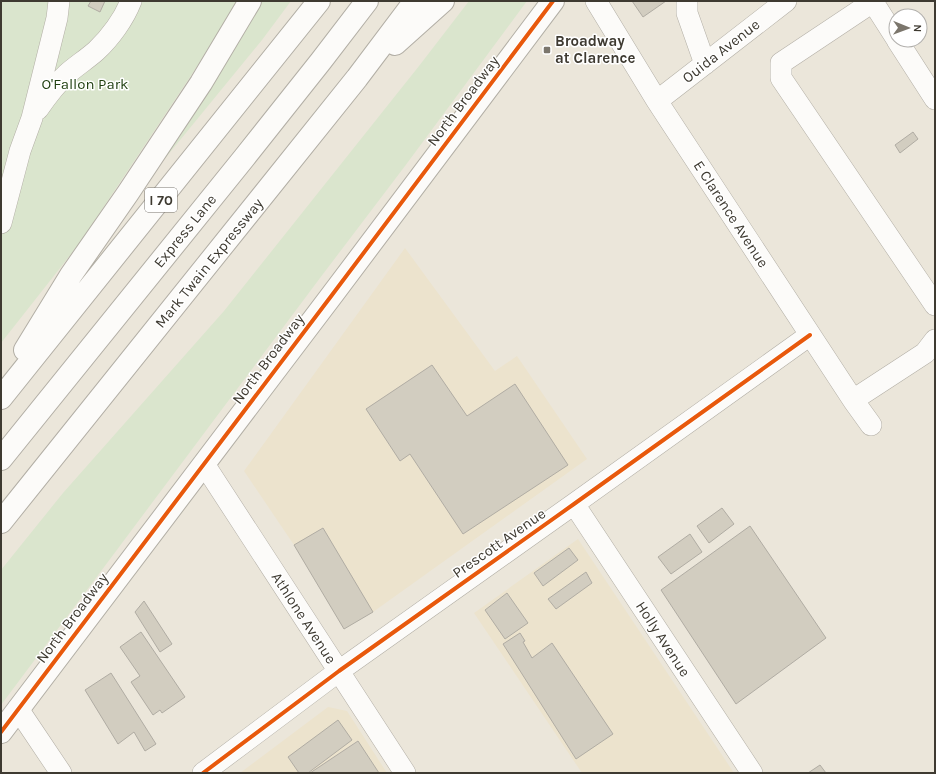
<svg xmlns="http://www.w3.org/2000/svg" width="936" height="774" font-family="Karla,sans-serif">
	<style>
		.built { fill: #ece3cd }
		.green { fill: #dae5cd }
		.building { fill: #d2cdc0; stroke: #b0aca3 }
		.lines { fill: none; stroke-linecap: round; stroke-linejoin: round }
		.minor-casing { stroke: #b2aea5; stroke-width: 22 }
		.major-casing { stroke: #b2aea5; stroke-width: 24 }
		.highway-casing { stroke: #b2aea5; stroke-width: 24 }
		.minor { stroke: #fcfbf9; stroke-width: 21 }
		.major { stroke: #fcfbf9; stroke-width: 22 }
		.highway { stroke: #fcfbf9; stroke-width: 22 }
		.cycleway-casing { stroke: #fff; stroke-width: 6 }
		.cycleway { stroke: #e8590c; stroke-width: 4 }
		.poi-dot { fill: #7b766c; stroke: #fff; stroke-width: 1.5 }
		.labels { text-anchor: middle; stroke-width: 3; stroke-linejoin: round; paint-order: stroke }
		.shield { fill: #fff; stroke: #78756f; stroke-width: 1 }
		.shield-label { font-size: 14px; font-weight: bold; fill: #3e3a31 }
		.poi-label { font-size: 15px; font-weight: bold; fill: #3e3a31; stroke: #fff; text-anchor: start }
		.street-label { font-size: 15px; fill: #3e3a31; stroke: #fff }
		.park-label { font-size: 15px; fill: #1e3e0f; stroke: #fff }
	</style>
	<rect width="100%" height="100%" fill="#ebe6da"/>
	<path class="built" d="M 405,248 L 495,371 L 517,356 L 587,459 L 373,612 L 344,629 L 294,545 L 244,471 Z
		M 578,539 L 734,773 L 582,773 L 474,613 Z
		M 328,707 L 347,711 L 387,773 L 240,773 Z"/>
	<path class="green" d="M 1,1 L 237,1 L 198,65 L 79,244 L 1,343 Z
		M 262,1 L 291,1 L 262,40 L 131,200 L 216,76 Z
		M 469,1 L 527,1 L 405,166 L 320,278 L 1,705 L 1,570 L 63,493 L 224,311 L 419,66 Z"/>
	<path class="building" d="M 91,1 L 105,1 L 100,12 L 88,6 Z
		M 632,1 L 666,1 L 643,17 Z
		M 913,132 L 918,139 L 900,153 L 895,145 Z
		M 432,365 L 467,416 L 515,384 L 568,465 L 463,534 L 410,454 L 400,461 L 366,409 Z
		M 722,508 L 734,524 L 709,543 L 697,526 Z
		M 750,526 L 826,638 L 736,704 L 661,590 Z
		M 323,528 L 373,612 L 344,629 L 294,545 Z
		M 690,534 L 702,552 L 671,574 L 658,557 Z
		M 569,548 L 578,560 L 543,586 L 534,573 Z
		M 586,572 L 592,583 L 556,609 L 548,599 Z
		M 507,593 L 528,623 L 505,639 L 485,610 Z
		M 144,601 L 172,644 L 160,652 L 135,612 Z
		M 141,632 L 185,697 L 162,713 L 160,710 L 153,715 L 131,682 L 140,676 L 120,647 Z
		M 520,633 L 525,641 L 523,642 L 532,658 L 552,643 L 613,734 L 576,759 L 503,644 Z
		M 111,673 L 156,744 L 145,751 L 134,732 L 118,744 L 85,690 Z
		M 338,720 L 352,740 L 308,773 L 299,773 L 288,757 Z
		M 358,741 L 379,773 L 310,773 Z
		M 820,765 L 826,773 L 808,773 Z"/>
	<g class="lines">
		<defs>
			<path id="minor" d="M 596,1 L 657,101 L 853,400 L 871,425
				M 687,1 L 687,13 L 705,64
				M 874,1 L 781,63 L 781,78 L 935,305
				M 873,2 L 896,38
				M 897,40 L 935,99
				M 657,101 L 786,1
				M 38,109 C 47,96 55,85 67,74 C 76,66 87,59 96,51 C 110,38 124,19 131,1
				M 1,223 L 20,151 L 32,118 L 57,18 L 59,1
				M 853,400 L 925,353 L 935,340
				M 204,464 L 405,773
				M 574,504 L 752,773
				M 18,709 L 61,773
				M 203,773 L 339,671 L 574,504 L 810,335"/>
			<path id="major" d="M 1,732 L 332,295 L 553,1"/>
			<path id="highway" d="M 395,44 L 443,1
				M 25,350 L 71,275 L 128,193 L 201,83 L 250,1
				M 1,398 L 319,1
				M 1,459 L 244,158 L 321,61 L 367,1
				M 1,522 L 357,78 L 415,1"/>
		</defs>
		<use href="#minor" class="minor-casing"/>
		<use href="#major" class="major-casing"/>
		<use href="#highway" class="highway-casing"/>
		<use href="#minor" class="minor"/>
		<use href="#major" class="major"/>
		<use href="#highway" class="highway"/>
		<defs>
			<path id="cycleway" d="M 1,732 L 332,295 L 553,1
				M 203,773 L 339,671 L 574,504 L 810,335"/>
		</defs>
		<use href="#cycleway" class="cycleway-casing"/>
		<use href="#cycleway" class="cycleway"/>
	</g>
	<rect class="poi-dot" x="543" y="46" width="8" height="8" rx="2"/>
	<g class="labels">
		<rect class="shield" x="145" y="188" width="32" height="24" rx="3"/>
		<g class="shield-label">
			<text x="161" y="205">I 70</text>
		</g>
		<g class="poi-label">
			<text x="555" y="46">Broadway<tspan x="555" dy="17">at Clarence</tspan></text>
		</g>
		<g class="street-label">
			<text transform="translate(721 51) rotate(-38)" y="5">Ouida Avenue</text>
			<text transform="translate(463 101) rotate(-53)" y="5">North Broadway</text>
			<text transform="translate(731 214) rotate(57)" y="5">E Clarence Avenue</text>
			<text transform="translate(185 231) rotate(-51)" y="5">Express Lane</text>
			<text transform="translate(209 263) rotate(-51)" y="5">Mark Twain Expressway</text>
			<text transform="translate(268 359) rotate(-53)" y="5">North Broadway</text>
			<text transform="translate(499 543) rotate(-35)" y="5">Prescott Avenue</text>
			<text transform="translate(72 618) rotate(-53)" y="5">North Broadway</text>
			<text transform="translate(304 618) rotate(57)" y="5">Athlone Avenue</text>
			<text transform="translate(663 639) rotate(57)" y="5">Holly Avenue</text>
		</g>
		<g class="park-label">
			<text x="85" y="89">O'Fallon Park</text>
		</g>
	</g>
	<rect width="936" height="774" fill="none" stroke="#3e3a31" stroke-width="4"/>
	<g transform="translate(908 28) rotate(91)"><circle r="19" fill="#ffffff" stroke="#b2b0ad"/>
	<path d="M0-3L7 15L0 10L-7 15Z" fill="#7b766c"/>
	<text y="-6" font-size="11" font-weight="bold" text-anchor="middle" fill="#3e3a31">N</text>
	</g>
</svg>
